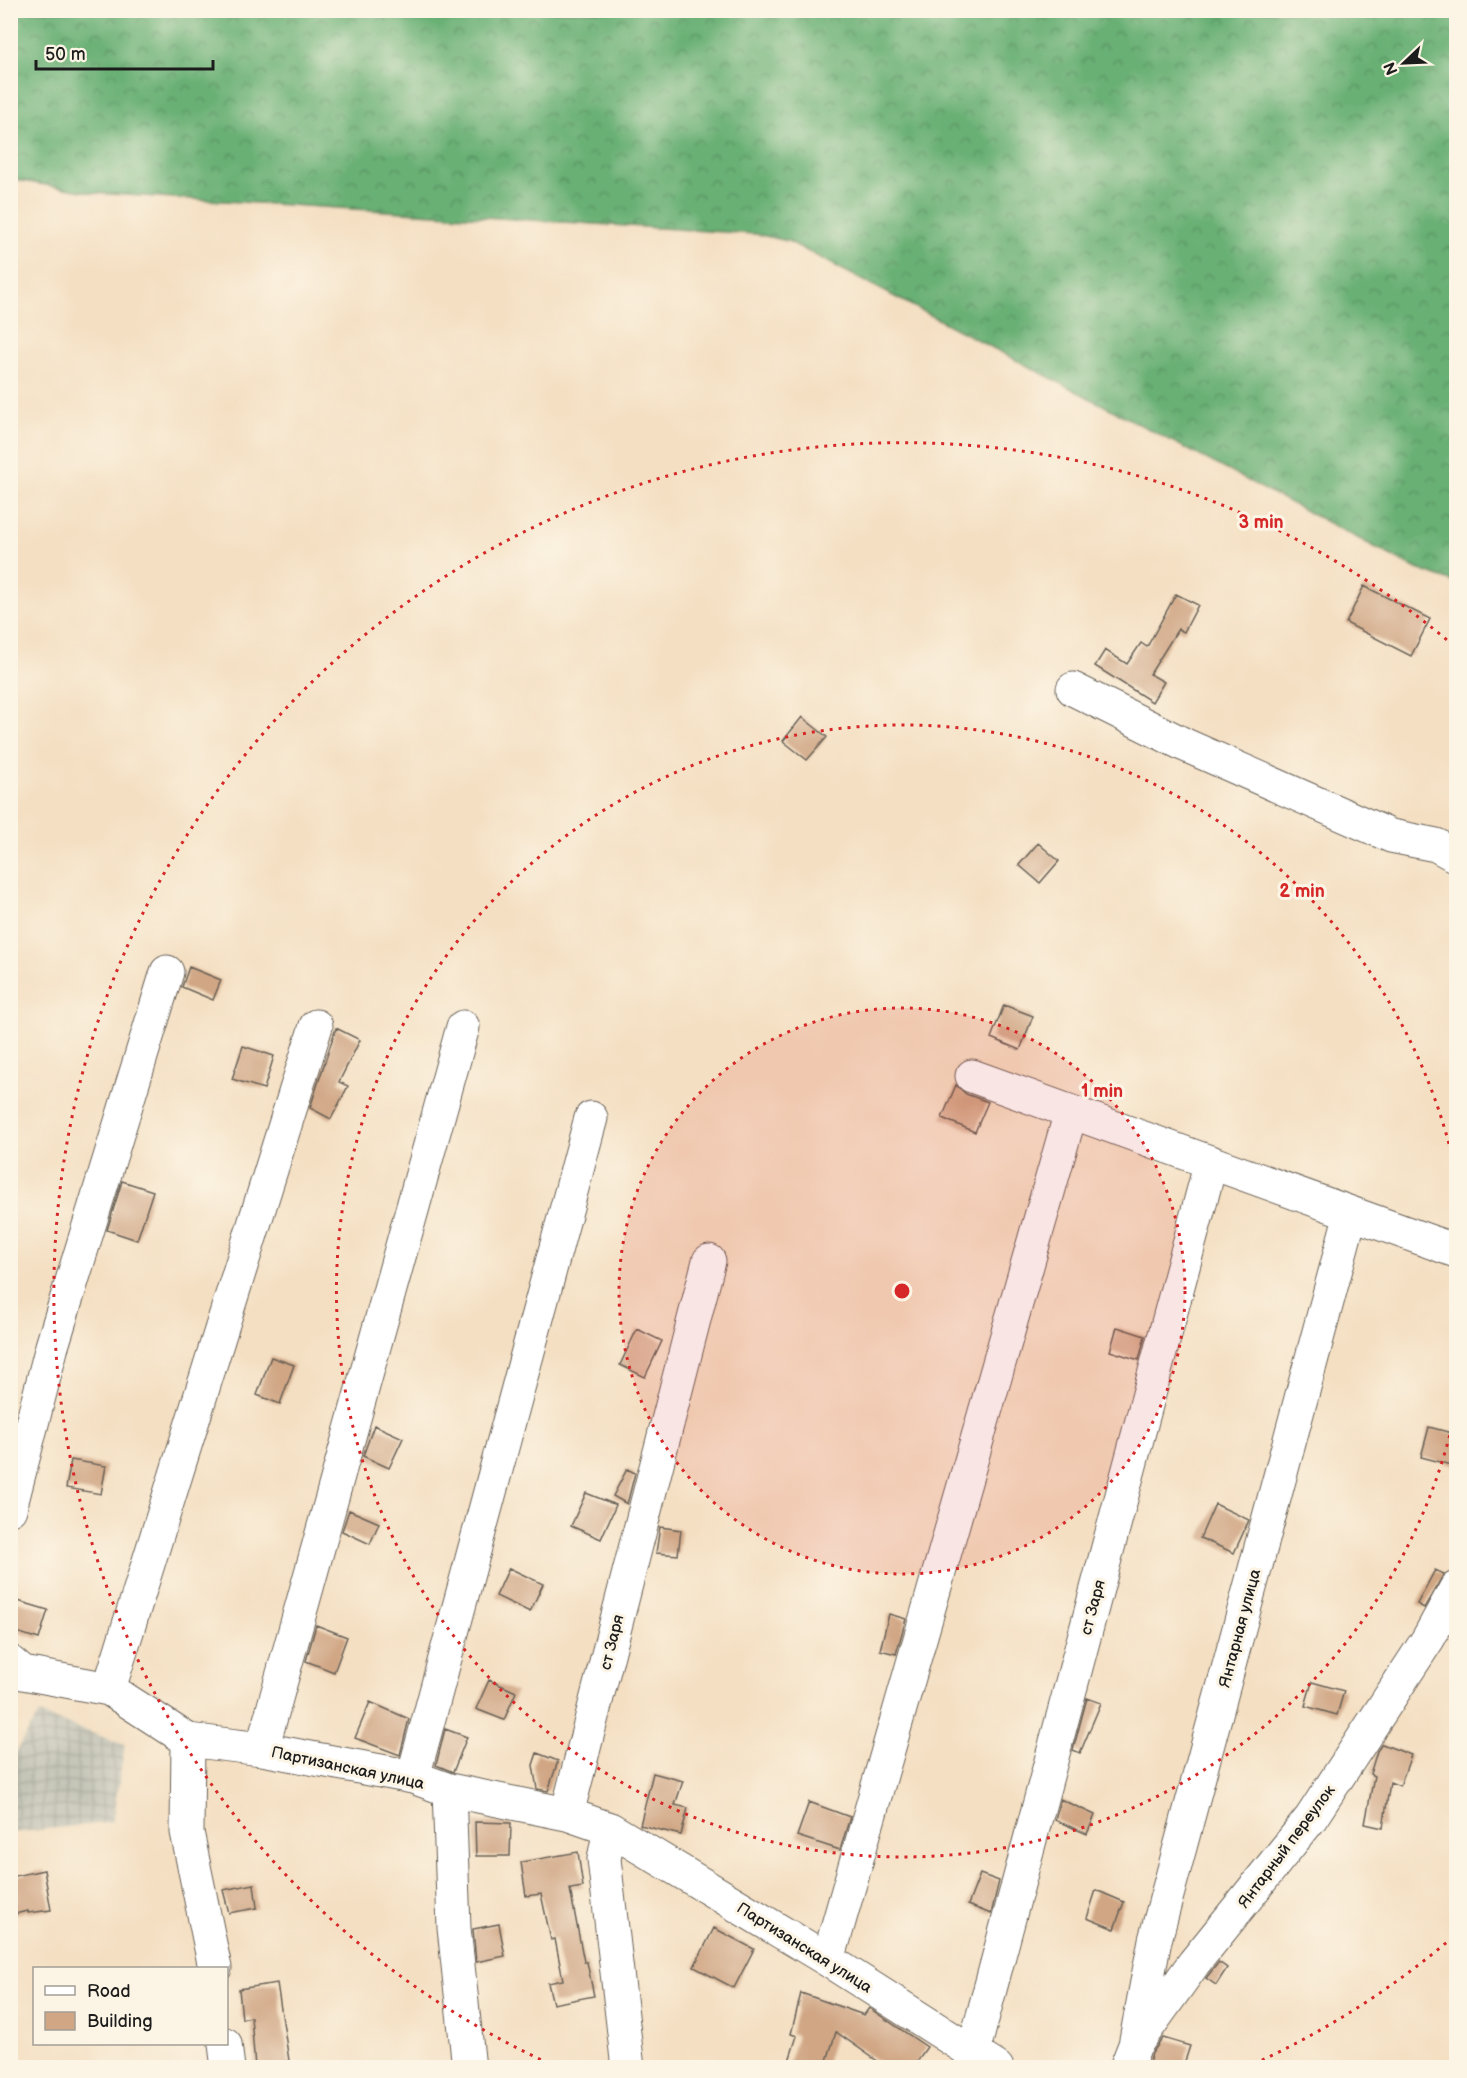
<svg xmlns="http://www.w3.org/2000/svg" width="1467" height="2078" font-family="'Balsamiq Sans',sans-serif">
	<style>
		.industrial { fill: url(#industrial-grid) }
		.forest { fill: url(#forest-crowns); stroke: #426648; stroke-width: 1.5 }
		.building { fill: #d0a684 }
		.lines { fill: none; stroke-linecap: round; stroke-linejoin: round }
		.minor-casing { stroke: #686056; stroke-width: 35 }
		.minor { stroke: #fff; stroke-width: 33 }
		.ring { fill: none; stroke: #d62828; stroke-width: 3; stroke-dasharray: 3 6 }
		.labels { text-anchor: middle; stroke-width: 6; stroke-linejoin: round; paint-order: stroke }
		.street-label { font-size: 16px; fill: #1c1c1c; stroke: #fcf5e5 }
		.centre { fill: #d62828; stroke: #fcf5e5; stroke-width: 3 }
		.ring-label { font-size: 18px; text-anchor: middle; font-weight: bold; fill: #d62828; stroke: #fcf5e5; stroke-width: 6; stroke-linejoin: round; paint-order: stroke }
	</style>
	<defs>
		<pattern id="industrial-grid" width="8" height="8" patternUnits="userSpaceOnUse" patternTransform="scale(1.5)"><rect width="8" height="8" fill="#c5c5b8"/><path d="M0 4h8M4 0v8" fill="none" stroke="#a9a99e"/></pattern>
		<pattern id="forest-crowns" width="20" height="18" patternUnits="userSpaceOnUse" patternTransform="scale(1.5)"><rect width="20" height="18" fill="#69b075"/><path d="M2 6a3 3 0 1 1 6 0M12 15a3 3 0 1 1 6 0" fill="none" stroke="#568e5f"/></pattern>
	</defs>
	<rect width="100%" height="100%" fill="#fcf5e5"/>
	<filter id="ink" filterUnits="userSpaceOnUse"><feTurbulence type="fractalNoise" baseFrequency=".0167" numOctaves="2"/><feDisplacementMap in="SourceGraphic" scale="12" xChannelSelector="R" yChannelSelector="G"/><feConvolveMatrix kernelMatrix="1 2 1 2 8 2 1 2 1" color-interpolation-filters="sRGB"/></filter>
	<filter id="wash" filterUnits="userSpaceOnUse"><feTurbulence type="fractalNoise" baseFrequency=".008" numOctaves="4" result="noise"/><feDisplacementMap in="SourceGraphic" scale="24" xChannelSelector="R" yChannelSelector="G"/><feGaussianBlur stdDeviation="1.35" result="paint"/><feColorMatrix in="noise" values="0 0 0 0 0 0 0 0 0 0 0 0 0 0 0 0 0 1.4 0 .05"/><feComposite in="paint" operator="in"/></filter>
	<g filter="url(#wash)">
		<rect width="100%" height="100%" fill="#f4dfc2"/>
		<path class="industrial" d="M 39,1714 L 125,1745 L 112,1822 L 11,1833 L 11,1759 Z"/>
		<path class="forest" d="M 10,11 L 1456,11 L 1456,583 L 1417,569 L 788,241 L 756,234 L 94,193 L 11,179 Z"/>
		<g id="blocks">
			<path class="building" d="M 1364,586 L 1430,619 L 1411,656 L 1346,623 Z
				M 1176,594 L 1198,605 L 1184,632 L 1178,629 L 1150,674 L 1164,682 L 1152,702 L 1095,666 L 1105,650 L 1127,664 L 1141,643 L 1147,647 Z
				M 802,717 L 827,737 L 807,760 L 783,741 Z
				M 1038,843 L 1059,861 L 1040,883 L 1019,865 Z
				M 189,967 L 221,980 L 213,1000 L 182,987 Z
				M 1004,1005 L 1033,1016 L 1020,1050 L 991,1038 Z
				M 336,1028 L 360,1040 L 339,1082 L 348,1086 L 331,1119 L 310,1108 Z
				M 243,1046 L 274,1056 L 264,1089 L 232,1079 Z
				M 956,1085 L 966,1094 L 988,1102 L 975,1132 L 942,1118 Z
				M 122,1181 L 153,1191 L 137,1240 L 107,1230 Z
				M 1117,1327 L 1145,1336 L 1139,1360 L 1110,1351 Z
				M 637,1329 L 662,1341 L 645,1377 L 620,1365 Z
				M 271,1357 L 294,1365 L 280,1404 L 257,1395 Z
				M 374,1425 L 403,1438 L 389,1468 L 363,1456 Z
				M 1429,1427 L 1456,1434 L 1456,1466 L 1421,1457 Z
				M 71,1460 L 106,1466 L 101,1494 L 66,1488 Z
				M 627,1469 L 635,1473 L 627,1504 L 613,1496 Z
				M 586,1493 L 616,1505 L 601,1539 L 571,1526 Z
				M 1215,1504 L 1249,1520 L 1234,1553 L 1200,1538 Z
				M 349,1510 L 379,1523 L 370,1544 L 342,1531 Z
				M 660,1527 L 681,1530 L 678,1555 L 656,1553 Z
				M 509,1568 L 543,1584 L 530,1612 L 496,1596 Z
				M 1435,1570 L 1444,1574 L 1424,1608 L 1417,1604 Z
				M 18,1601 L 48,1610 L 39,1639 L 10,1630 Z
				M 889,1614 L 906,1619 L 896,1654 L 880,1650 Z
				M 316,1625 L 347,1637 L 334,1672 L 306,1661 Z
				M 489,1680 L 516,1692 L 504,1720 L 476,1709 Z
				M 1312,1682 L 1344,1691 L 1337,1715 L 1305,1706 Z
				M 1087,1698 L 1101,1703 L 1080,1753 L 1073,1750 Z
				M 370,1702 L 409,1719 L 400,1755 L 355,1738 Z
				M 445,1729 L 467,1737 L 453,1772 L 436,1765 Z
				M 1382,1744 L 1411,1755 L 1400,1786 L 1390,1782 L 1383,1828 L 1365,1824 L 1374,1776 L 1370,1774 L 1377,1751 Z
				M 537,1753 L 558,1761 L 548,1791 L 537,1789 L 533,1765 Z
				M 653,1773 L 683,1781 L 675,1805 L 688,1808 L 681,1835 L 640,1825 Z
				M 1060,1799 L 1095,1815 L 1087,1834 L 1055,1820 Z
				M 809,1802 L 850,1817 L 840,1850 L 797,1836 Z
				M 475,1822 L 511,1823 L 510,1856 L 476,1856 Z
				M 578,1852 L 583,1887 L 570,1889 L 584,1962 L 587,1962 L 594,1996 L 553,2004 L 548,1983 L 563,1980 L 555,1939 L 551,1940 L 541,1894 L 526,1896 L 521,1862 Z
				M 44,1870 L 51,1910 L 28,1913 L 28,1911 L 10,1915 L 10,1877 Z
				M 980,1874 L 999,1881 L 991,1914 L 968,1905 Z
				M 254,1884 L 257,1908 L 229,1913 L 223,1890 Z
				M 1096,1890 L 1124,1902 L 1114,1929 L 1087,1918 Z
				M 499,1924 L 505,1956 L 476,1962 L 473,1929 Z
				M 714,1928 L 754,1949 L 734,1988 L 694,1967 Z
				M 1219,1962 L 1227,1968 L 1216,1985 L 1206,1978 Z
				M 277,1983 L 290,2067 L 255,2067 L 251,2017 L 242,2019 L 239,1989 Z
				M 801,1993 L 864,2015 L 869,2008 L 927,2047 L 913,2067 L 886,2067 L 836,2032 L 825,2067 L 787,2067 L 797,2036 L 791,2034 Z
				M 1163,2038 L 1190,2046 L 1183,2067 L 1148,2067 L 1152,2053 Z"/>
		</g>
	</g>
	<g filter="url(#ink)">
		<use href="#blocks" fill-opacity="0" stroke="#686056" stroke-width="1.5"/>
		<g class="lines">
			<defs>
				<path id="minor" d="M 1073,689 L 1185,745 L 1391,836 L 1436,845 L 1456,856
					M 972,1076 L 1456,1251
					M 10,1509 L 52,1346 L 167,972
					M 10,1662 L 23,1673 L 109,1689 L 188,1740 L 262,1749 L 413,1777 L 449,1790 L 567,1814 L 610,1829 L 828,1960 L 997,2068
					M 109,1689 L 316,1026
					M 188,1740 L 187,1832 L 215,1968
					M 262,1749 L 463,1027
					M 413,1777 L 591,1118
					M 449,1790 L 454,1928 L 469,2068
					M 567,1814 L 709,1261
					M 610,1829 L 604,1859 L 628,2068
					M 828,1960 L 1071,1112
					M 225,2044 L 228,2068
					M 1135,2045 L 1155,1940 L 1351,1213
					M 973,2053 L 1211,1162
					M 1126,2068 L 1135,2045 L 1194,1963 L 1311,1818 L 1428,1639 L 1456,1588"/>
			</defs>
			<use href="#minor" class="minor-casing"/>
			<use href="#minor" class="minor"/>
		</g>
	</g>
	<circle cx="902" cy="1291" r="283" fill="#d62828" fill-opacity=".12"/>
	<g class="ring">
		<circle cx="902" cy="1291" r="283"/>
		<path d="M1456 1409A566 566 0 1 1 1456 1173"/>
		<path d="M1453 1937A849 849 0 0 1 1247 2067M557 2067A849 849 0 1 1 1453 645"/>
	</g>
	<g class="labels">
		<g class="street-label">
			<text transform="translate(1092 1607) rotate(-75)" y="6">ст Заря</text>
			<text transform="translate(1239 1628) rotate(-75)" y="6">Янтарная улица</text>
			<text transform="translate(611 1642) rotate(-76)" y="6">ст Заря</text>
			<text transform="translate(348 1767) rotate(12)" y="6">Партизанская улица</text>
			<text transform="translate(1286 1846) rotate(-53)" y="6">Янтарный переулок</text>
			<text transform="translate(805 1947) rotate(32)" y="6">Партизанская улица</text>
		</g>
	</g>
	<circle cx="902" cy="1291" r="9" class="centre"/>
	<g class="ring-label">
		<text x="1261" y="528">3 min</text>
		<text x="1302" y="897">2 min</text>
		<text x="1102" y="1097">1 min</text>
	</g>
	<rect width="1467" height="2078" fill="none" stroke="#fcf5e5" stroke-width="36"/>
	<rect x="33" y="1967" width="195" height="78" fill="#fcf5e5" stroke="#a29e95" stroke-width="1.5"/>
	<rect x="45" y="1986" width="30" height="9" fill="#ffffff" stroke="#a29e95" stroke-width="1.5"/>
	<text x="87" y="1997" font-size="18" fill="#1c1c1c">Road</text>
	<rect x="45" y="2012" width="30" height="18" fill="#d0a684" stroke="#a29e95" stroke-width="1.5"/>
	<text x="87" y="2027" font-size="18" fill="#1c1c1c">Building</text>
	<g transform="translate(1404 63) rotate(247)" stroke="#fcf5e5" stroke-width="4.5" paint-order="stroke">
	<path d="M0-4.5L10 22L0 15L-10 22Z" fill="#1c1c1c"/>
	<text y="-9" font-size="16" font-weight="bold" text-anchor="middle" fill="#1c1c1c">N</text>
	</g>
	<path d="M36 60v9h177v-9" fill="none" stroke="#1c1c1c" stroke-width="3"/>
	<text x="45" y="60" font-size="18" fill="#1c1c1c" stroke="#fcf5e5" stroke-width="4.5" paint-order="stroke">50 m</text>
</svg>
